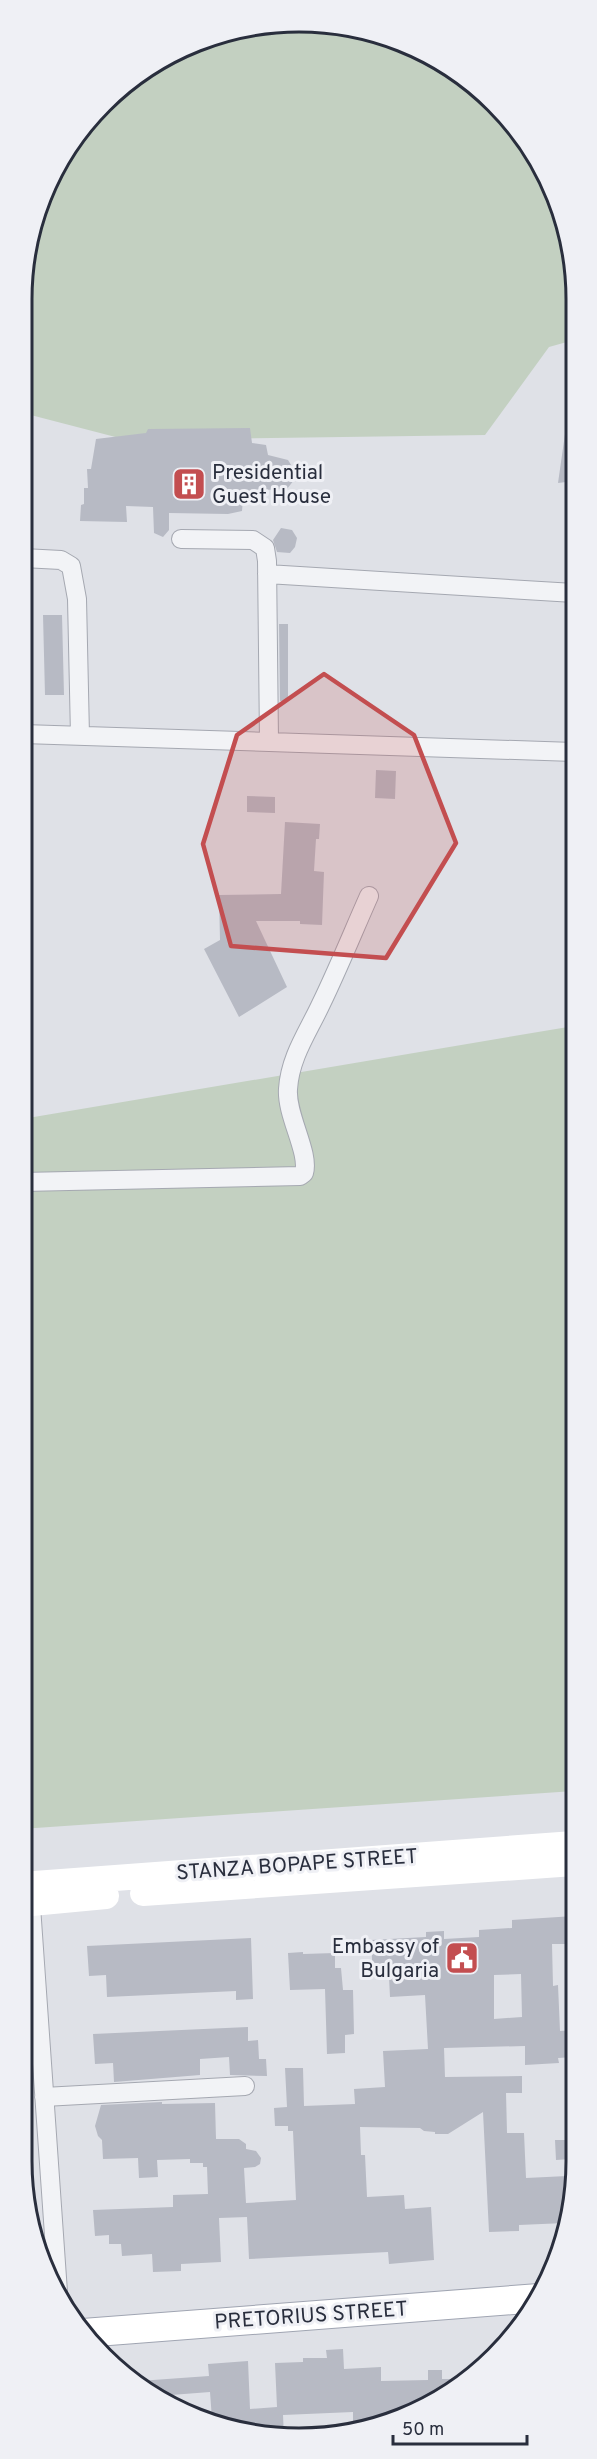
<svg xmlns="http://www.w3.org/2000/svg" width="597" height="2459" font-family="Overpass,sans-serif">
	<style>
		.green { fill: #c3d0c1 }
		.building { fill: #b7bac4; fill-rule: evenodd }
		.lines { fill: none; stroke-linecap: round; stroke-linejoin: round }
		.minor-casing { stroke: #a5a8b1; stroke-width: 20 }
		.primary-casing { stroke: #a0a5b2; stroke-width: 30 }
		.minor { stroke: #f2f3f6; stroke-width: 18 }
		.secondary { stroke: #fff; stroke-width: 26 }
		.primary { stroke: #fff; stroke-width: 28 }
		.marked { fill: #c34e50; fill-opacity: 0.2; stroke: #c34e50; stroke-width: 4.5; stroke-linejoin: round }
		.labels { text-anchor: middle; stroke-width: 6; stroke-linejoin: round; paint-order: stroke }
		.poi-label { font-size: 21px; fill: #292e3d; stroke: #eff0f5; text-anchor: start }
		.street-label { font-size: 21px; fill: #292e3d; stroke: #eff0f5 }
		.rim { fill: none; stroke: #292e3d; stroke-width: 3 }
	</style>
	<rect width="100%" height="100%" fill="#dfe1e7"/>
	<path class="green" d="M 335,23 L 422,50 L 495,103 L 548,176 L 574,263 L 574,340 L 549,347 L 485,435 L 127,440 L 23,413 L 23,262 L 58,159 L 130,78 L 227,30 Z
		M 574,1026 L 574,1791 L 21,1829 L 22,1119 Z"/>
	<path class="building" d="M 250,428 L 252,443 L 266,445 L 268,455 L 288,460 L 293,468 L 294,480 L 287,489 L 263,490 L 262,499 L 243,499 L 242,511 L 228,514 L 169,513 L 169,530 L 163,537 L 154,533 L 153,507 L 126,506 L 127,522 L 80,521 L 81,505 L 84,504 L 84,488 L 88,488 L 87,469 L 91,469 L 96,439 L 146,433 L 148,429 Z
		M 565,434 L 574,434 L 574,481 L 558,483 Z
		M 281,528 L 292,530 L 297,538 L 295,547 L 290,553 L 277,552 L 273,540 Z
		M 43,615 L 62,615 L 64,695 L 45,695 Z
		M 279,624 L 288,624 L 288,701 L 280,701 Z
		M 376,770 L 396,771 L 395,799 L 375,798 Z
		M 247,796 L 275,797 L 275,813 L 247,812 Z
		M 285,822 L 320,824 L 319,839 L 316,839 L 314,871 L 324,872 L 322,925 L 300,924 L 300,921 L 256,921 L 287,987 L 239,1017 L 204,949 L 220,940 L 219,895 L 281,894 Z
		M 574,1916 L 574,1939 L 570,1939 L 571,1944 L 552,1944 L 553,1986 L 558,1985 L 560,2031 L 574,2030 L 574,2057 L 558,2058 L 559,2063 L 525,2065 L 525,2046 L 444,2048 L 445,2077 L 522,2076 L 522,2093 L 506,2093 L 507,2133 L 524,2133 L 526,2178 L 567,2176 L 569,2210 L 565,2223 L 519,2225 L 519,2231 L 489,2232 L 483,2112 L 448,2134 L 435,2134 L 435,2132 L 424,2131 L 420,2128 L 360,2127 L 361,2155 L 365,2155 L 367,2197 L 404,2195 L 405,2209 L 431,2207 L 434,2260 L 389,2264 L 388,2252 L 249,2259 L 247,2217 L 219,2218 L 221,2262 L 181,2264 L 181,2271 L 153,2272 L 152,2254 L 122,2256 L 121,2244 L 109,2244 L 109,2235 L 95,2236 L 93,2210 L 173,2207 L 173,2195 L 208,2194 L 207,2167 L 203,2167 L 203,2163 L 190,2163 L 190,2159 L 157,2160 L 158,2177 L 139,2178 L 138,2158 L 103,2159 L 102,2140 L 98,2136 L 95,2126 L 101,2105 L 162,2102 L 162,2104 L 215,2103 L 216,2139 L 239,2139 L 246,2144 L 246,2149 L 256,2151 L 261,2158 L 260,2164 L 255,2167 L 244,2168 L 246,2203 L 296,2200 L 293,2131 L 288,2131 L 288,2126 L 275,2126 L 274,2108 L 287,2107 L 285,2068 L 303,2068 L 304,2106 L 355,2104 L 354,2089 L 385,2087 L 383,2051 L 428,2049 L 425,1995 L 390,1997 L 389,1977 L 373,1978 L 371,1940 L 426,1937 L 426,1932 L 444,1931 L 444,1939 L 479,1937 L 479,1930 L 512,1928 L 512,1920 ZM 521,1974 L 522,2017 L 494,2019 L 494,1975 Z
		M 251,1938 L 253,1999 L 236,2000 L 236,1991 L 107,1997 L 106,1975 L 89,1976 L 87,1946 Z
		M 303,1952 L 303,1954 L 335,1953 L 335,1968 L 341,1968 L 343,1990 L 353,1990 L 354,2034 L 345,2035 L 345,2053 L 327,2054 L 325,1989 L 290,1990 L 288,1953 Z
		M 248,2027 L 248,2041 L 258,2040 L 259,2059 L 266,2059 L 267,2076 L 230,2075 L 229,2057 L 200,2059 L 200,2075 L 114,2082 L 113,2063 L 95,2064 L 93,2034 Z
		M 555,2140 L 570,2140 L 571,2159 L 556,2160 Z
		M 343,2349 L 344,2369 L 381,2367 L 381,2381 L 428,2380 L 428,2370 L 442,2370 L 442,2379 L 469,2379 L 371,2428 L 353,2430 L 353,2412 L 283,2415 L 284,2437 L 280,2437 L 212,2419 L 210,2392 L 158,2396 L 139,2381 L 209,2376 L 208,2364 L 248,2361 L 250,2409 L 277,2407 L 275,2363 L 303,2362 L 303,2358 L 327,2358 L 326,2350 Z"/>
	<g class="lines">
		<defs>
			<path id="minor" d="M 181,539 L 253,540 L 265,548 L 267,561 L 269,741
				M 23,558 L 61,560 L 71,566 L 77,599 L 80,736
				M 267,574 L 574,593
				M 23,734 L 574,752
				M 22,1182 L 300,1176 L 304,1173 C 310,1153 286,1115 288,1089 C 290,1057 308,1032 321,1004 C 338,969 353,932 369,896
				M 30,1892 L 58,2292
				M 44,2097 L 245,2086"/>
			<path id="primary" d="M 83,2333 L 539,2298"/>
		</defs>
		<use href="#minor" class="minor-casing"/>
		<use href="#primary" class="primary-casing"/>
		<use href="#minor" class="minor"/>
		<path class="secondary" d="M 21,1885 L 574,1844
			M 143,1893 L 574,1863
			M 21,1904 L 106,1896"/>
		<use href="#primary" class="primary"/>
	</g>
	<path class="marked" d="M 324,674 L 414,735 L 456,843 L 386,958 L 231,946 L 203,844 L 237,735 Z"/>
	<defs>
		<symbol id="building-square" viewBox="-11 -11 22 22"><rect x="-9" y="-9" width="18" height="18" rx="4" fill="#c34e50" stroke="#eff0f5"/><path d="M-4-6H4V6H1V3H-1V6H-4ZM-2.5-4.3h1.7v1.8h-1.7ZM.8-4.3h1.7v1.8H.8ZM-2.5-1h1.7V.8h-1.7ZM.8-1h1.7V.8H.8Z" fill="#fff"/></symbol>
		<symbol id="civic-square" viewBox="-11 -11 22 22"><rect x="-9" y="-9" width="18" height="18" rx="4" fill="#c34e50" stroke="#eff0f5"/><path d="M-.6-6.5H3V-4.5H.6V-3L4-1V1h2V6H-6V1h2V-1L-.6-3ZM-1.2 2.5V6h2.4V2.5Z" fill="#fff"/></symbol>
	</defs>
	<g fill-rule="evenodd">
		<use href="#building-square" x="170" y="465" width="38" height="38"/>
		<use href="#civic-square" x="443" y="1939" width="38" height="38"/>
	</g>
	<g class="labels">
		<g class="poi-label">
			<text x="212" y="479">Presidential<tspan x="212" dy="24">Guest House</tspan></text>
			<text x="439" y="1953" text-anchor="end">Embassy of<tspan x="439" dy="24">Bulgaria</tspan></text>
		</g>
		<g class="street-label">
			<text transform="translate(297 1864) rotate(-4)" y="7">STANZA BOPAPE STREET</text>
			<text transform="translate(311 2315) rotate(-4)" y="7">PRETORIUS STREET</text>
		</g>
	</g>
	<path d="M0 0H597V2459H0ZM299 32H299A267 267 0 0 1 566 299V2161A267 267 0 0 1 299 2428H299A267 267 0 0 1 32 2161V299A267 267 0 0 1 299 32Z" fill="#eff0f5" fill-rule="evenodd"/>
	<path class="rim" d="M299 32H299A267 267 0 0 1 566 299V2161A267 267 0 0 1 299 2428H299A267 267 0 0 1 32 2161V299A267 267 0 0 1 299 32Z"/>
	<path d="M393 2435v9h134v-9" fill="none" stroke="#292e3d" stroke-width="3"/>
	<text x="402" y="2435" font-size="18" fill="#292e3d" stroke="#eff0f5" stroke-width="4.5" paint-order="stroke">50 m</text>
</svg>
